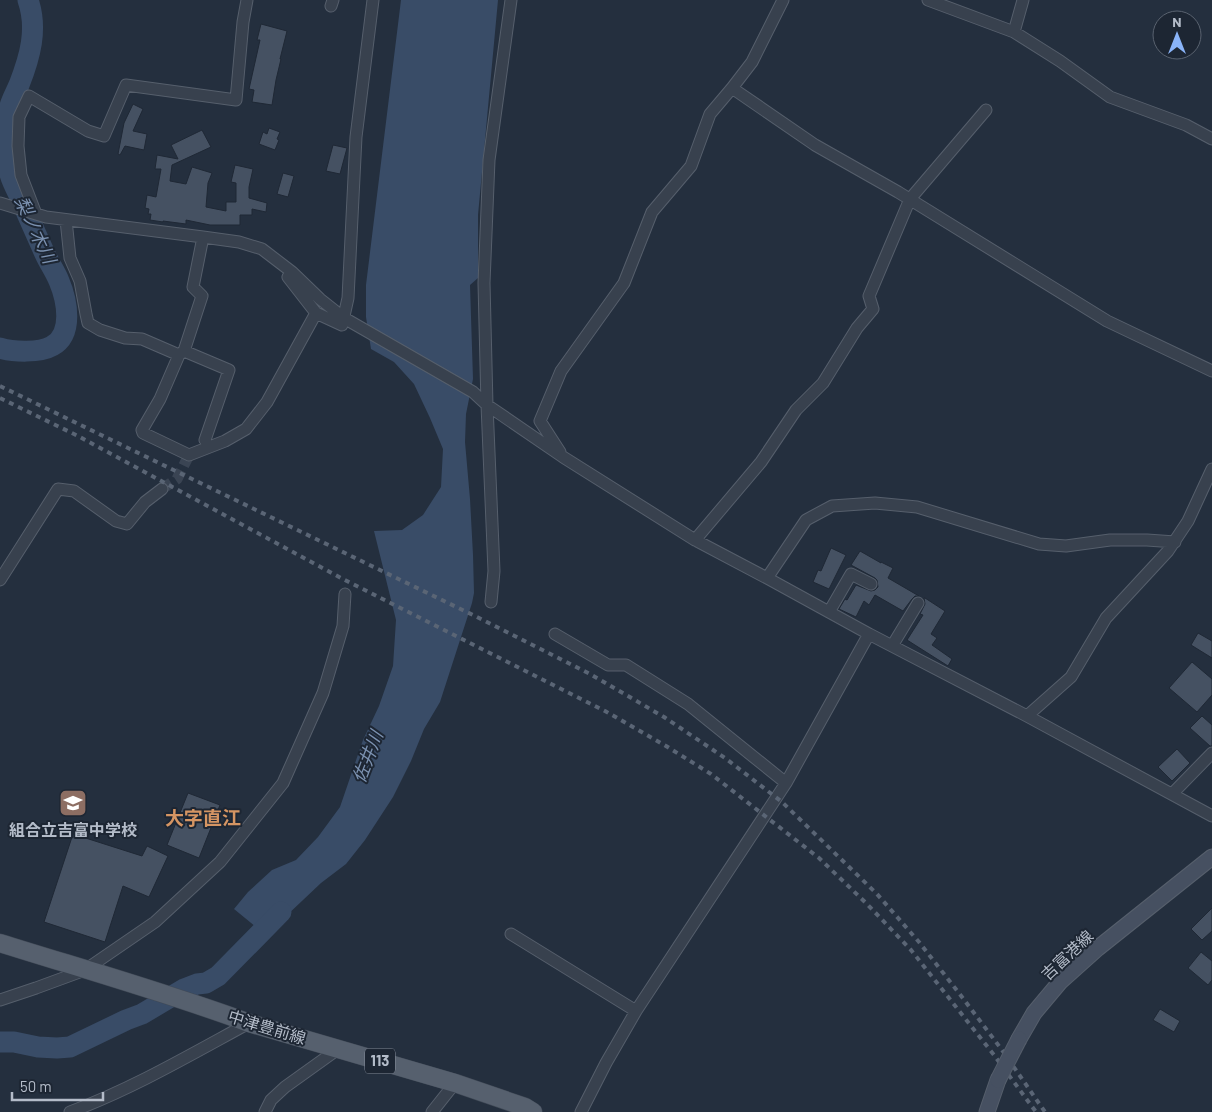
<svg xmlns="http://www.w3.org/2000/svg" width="1212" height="1112" font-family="Barlow,'Noto Sans JP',sans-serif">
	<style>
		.water { fill: #394c67 }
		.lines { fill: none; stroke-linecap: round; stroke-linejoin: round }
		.river { stroke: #394c67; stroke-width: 21 }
		.building { fill: #455162; stroke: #1f2835 }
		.street-tunnel { stroke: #3a4453; stroke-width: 11; stroke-dasharray: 11 5.5; stroke-linecap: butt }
		.street-casing { stroke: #565f6c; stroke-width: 13 }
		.secondary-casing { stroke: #565f6c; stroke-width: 17 }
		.primary-casing { stroke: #414a57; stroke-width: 19 }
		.street { stroke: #38414e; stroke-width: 11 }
		.secondary { stroke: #465061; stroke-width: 15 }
		.primary { stroke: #56606e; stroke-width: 18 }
		.rail { stroke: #5a6575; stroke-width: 4; stroke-dasharray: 5 5; stroke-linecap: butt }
		.secondary-bridge-casing { stroke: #565f6c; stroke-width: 17; stroke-linecap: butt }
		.secondary-bridge { stroke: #465061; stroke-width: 15 }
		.labels { text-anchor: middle; stroke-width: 4; stroke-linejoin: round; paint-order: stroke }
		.shield { fill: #1d2633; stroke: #878f9c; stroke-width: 1 }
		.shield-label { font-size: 15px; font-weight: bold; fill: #b4bcc9 }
		.poi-label { font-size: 16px; font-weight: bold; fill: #b4bcc9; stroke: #1d2633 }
		.street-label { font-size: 16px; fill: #b4bcc9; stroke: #1d2633 }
		.water-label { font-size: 18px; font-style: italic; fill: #7c92b1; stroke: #1d2633 }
		.quarter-label { font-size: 19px; font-weight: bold; fill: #d59563; stroke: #1d2633 }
	</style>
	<rect width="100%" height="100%" fill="#242f3e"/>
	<path class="water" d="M 401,0 L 498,0 L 478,215 L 478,278 L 470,285 L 473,379 L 466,414 L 465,442 L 470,499 L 473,555 L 474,593 L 472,603 L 440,702 L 424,729 L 411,761 L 393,797 L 365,840 L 346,864 L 321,883 L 266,935 L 234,909 L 248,892 L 272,870 L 296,860 L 318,837 L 340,807 L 363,740 L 379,706 L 393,666 L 396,620 L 374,531 L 402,530 L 423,515 L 441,487 L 443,449 L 430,418 L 414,384 L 394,362 L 371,349 L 366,317 L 366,285 Z"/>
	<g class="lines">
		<path class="river" d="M 0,348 C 13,352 40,353 52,346 C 74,334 67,300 59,281 C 55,271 49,263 45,254 C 36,234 27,214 19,195 C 15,187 10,178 9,170 C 8,150 6,125 10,106 C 12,99 16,92 19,85 C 30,57 38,29 28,0
			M 0,1042 L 14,1042 L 38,1047 L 57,1048 L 70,1047 L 126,1020 L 142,1014 L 184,989 L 197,984 L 206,983 L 218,976 L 281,912"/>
	</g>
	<path class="building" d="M 261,24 L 287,31 L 280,59 L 281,59 L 276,80 L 272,105 L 252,102 L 254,90 L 249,89 L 260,40 L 257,40 Z
		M 133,104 L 143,109 L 133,131 L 147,134 L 144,150 L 125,146 L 120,155 L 118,154 L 124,123 Z
		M 269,128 L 280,132 L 277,139 L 279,140 L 275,150 L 259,144 L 263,132 L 267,134 Z
		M 202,130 L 211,147 L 172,165 L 170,181 L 186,184 L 192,167 L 212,173 L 208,183 L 206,207 L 226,211 L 226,202 L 236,202 L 236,183 L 231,182 L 235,165 L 253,169 L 249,187 L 249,198 L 267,203 L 266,212 L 252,209 L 252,215 L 240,215 L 240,225 L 210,225 L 186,220 L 186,224 L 163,221 L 163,222 L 150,220 L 151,214 L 148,214 L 149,209 L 145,208 L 147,195 L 156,197 L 161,169 L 155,169 L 157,155 L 178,159 L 171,145 Z
		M 333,145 L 347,148 L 340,174 L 326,171 Z
		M 283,173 L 294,176 L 288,197 L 277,194 Z
		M 831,548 L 846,555 L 829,589 L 813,582 L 818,570 L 821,571 Z
		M 860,551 L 881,563 L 881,562 L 893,568 L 888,578 L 919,596 L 915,596 L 912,599 L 903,611 L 875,595 L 869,605 L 864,601 L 856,617 L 839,609 L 845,599 L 847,600 L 856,585 L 871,591 L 875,590 L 878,587 L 877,580 L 875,578 L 851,565 Z
		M 924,598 L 925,598 L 945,611 L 931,634 L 937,638 L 932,645 L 952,659 L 948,666 L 907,640 L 923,615 L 920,614 L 925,604 Z
		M 1198,633 L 1212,641 L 1212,658 L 1191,645 Z
		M 1192,662 L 1212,679 L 1212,695 L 1197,712 L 1169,688 Z
		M 1202,716 L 1212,725 L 1212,746 L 1210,746 L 1190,728 Z
		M 1177,749 L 1190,763 L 1172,781 L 1158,767 Z
		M 188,793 L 220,805 L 199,858 L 167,845 Z
		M 73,834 L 142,856 L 147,846 L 168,856 L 149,897 L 123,886 L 105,942 L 44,922 Z
		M 1212,908 L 1212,931 L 1202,940 L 1191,929 Z
		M 1201,952 L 1212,961 L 1212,980 L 1208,985 L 1188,968 Z
		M 1160,1009 L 1180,1021 L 1174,1032 L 1153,1020 Z"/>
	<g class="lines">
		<path class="street-tunnel" d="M 162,489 L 177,479 L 189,455"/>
		<defs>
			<path id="street" d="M 928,0 L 1014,32 L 1060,61 L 1110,97 L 1186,125 L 1212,139
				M 331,6 L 333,0
				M 1014,32 L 1023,0
				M 732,88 L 752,62 L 783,0
				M 0,203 L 46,217 L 203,237 L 239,242 L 262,249 L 292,272 L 320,299 L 344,318 L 473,392 L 487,405 L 563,457 L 695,540 L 767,578 L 869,634 L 1027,716 L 1212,816
				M 36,214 L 21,175 L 18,146 L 19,117 L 29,96 L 88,131 L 104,136 L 126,85 L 236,100 L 243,22 L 247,0
				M 66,220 L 70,258 L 80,281 L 86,314 L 88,323 L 100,330 L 125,338 L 142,339 L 179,355 L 184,351 L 229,370 L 205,440
				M 291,272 L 288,277 L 316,313
				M 184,351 L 202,296 L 193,287 L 203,237
				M 179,355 L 160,399 L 142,430 L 143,433 L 189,455 L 225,441 L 246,429 L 267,402 L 316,313 L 342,325 L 348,298 L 356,137 L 373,0
				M 560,452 L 540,421 L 561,371 L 624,283 L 652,212 L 691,166 L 710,114 L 732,88 L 815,145 L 898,192 L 1107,321 L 1212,371
				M 695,540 L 761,462 L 796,410 L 823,383 L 857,328 L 873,309 L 869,296 L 910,199 L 986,110
				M 767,578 L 806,520 L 832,506 L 875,503 L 917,507 L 1039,544 L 1066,546 L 1110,540 L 1147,540 L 1175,542
				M 0,580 L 58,489 L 74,491 L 116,521 L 127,524 L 145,502 L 162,489
				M 491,602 L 494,571 L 487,405 L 484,283 L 489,160 L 511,0
				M 829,612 L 851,574 L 871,584
				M 555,634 L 608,665 L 626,665 L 688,704 L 786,783
				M 892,646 L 918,603
				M 1027,716 L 1071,677 L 1106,618 L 1168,551 L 1188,521 L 1212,469
				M 1172,794 L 1212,753
				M 511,934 L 636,1011
				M 0,1000 L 36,988 L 85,970 L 155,922 L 220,862 L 283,783 L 323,693 L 343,626 L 345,594
				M 70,1112 C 132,1089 190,1055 249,1023
				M 265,1112 L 271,1100 L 285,1087 L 338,1049
				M 432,1112 L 455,1083
				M 581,1112 L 606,1063 L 636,1011 L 786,783 L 869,634"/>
			<path id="secondary" d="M 1019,1039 L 1034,1013 L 1060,982 L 1098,948 L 1212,857
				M 987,1112 L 998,1080"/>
			<path id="primary" d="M 0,943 C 83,969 168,993 249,1023 L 455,1083 L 525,1107 L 533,1112"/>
		</defs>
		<use href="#street" class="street-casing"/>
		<use href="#secondary" class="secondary-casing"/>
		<use href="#primary" class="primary-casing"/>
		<use href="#street" class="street"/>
		<use href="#secondary" class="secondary"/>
		<use href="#primary" class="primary"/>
		<path class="rail" d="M 0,386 L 475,616 L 590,674 L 664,717 L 725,758 L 782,802 L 877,894 L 919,942 L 962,997 L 1002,1050 L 1045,1112
			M 0,398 L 78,436 L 341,578 L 605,711 L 666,746 L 711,774 L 819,858 L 867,904 L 911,950 L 994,1055 L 1036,1112"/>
		<defs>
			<path id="secondary-bridge" d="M 998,1080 L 1019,1039"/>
		</defs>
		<use href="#secondary-bridge" class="secondary-bridge-casing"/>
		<use href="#secondary-bridge" class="secondary-bridge"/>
	</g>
	<defs>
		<symbol id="school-square" viewBox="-11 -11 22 22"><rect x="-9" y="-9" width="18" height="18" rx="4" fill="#8d6e63" stroke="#1d2633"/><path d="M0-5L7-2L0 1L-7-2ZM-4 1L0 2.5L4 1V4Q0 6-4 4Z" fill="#fff"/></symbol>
	</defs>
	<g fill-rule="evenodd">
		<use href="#school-square" x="57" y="787" width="32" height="32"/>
	</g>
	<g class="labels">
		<rect class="shield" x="365" y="1048.5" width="30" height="25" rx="4"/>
		<g class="shield-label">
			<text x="380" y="1066">113</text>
		</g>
		<g class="poi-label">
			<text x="73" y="836">組合立吉富中学校</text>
		</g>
		<g class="street-label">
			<text transform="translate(1067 955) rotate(-43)" y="6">吉富港線</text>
			<text transform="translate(267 1027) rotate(17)" y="6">中津豊前線</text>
		</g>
		<g class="water-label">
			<text transform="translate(35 230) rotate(65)" y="6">梨ノ木川</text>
			<text transform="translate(368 757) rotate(-69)" y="6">佐井川</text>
		</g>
		<g class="quarter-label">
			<text x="203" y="825">大字直江</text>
		</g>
	</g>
	<g transform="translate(1177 35)"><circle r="24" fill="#1d2633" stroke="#59626f"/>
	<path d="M0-4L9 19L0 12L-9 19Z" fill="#8ab4f8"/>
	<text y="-8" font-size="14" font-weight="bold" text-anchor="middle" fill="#b4bcc9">N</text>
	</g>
	<path d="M12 1092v8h91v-8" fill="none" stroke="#b4bcc9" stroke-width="2.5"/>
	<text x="20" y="1092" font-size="15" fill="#b4bcc9" stroke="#1d2633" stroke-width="4" paint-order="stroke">50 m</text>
</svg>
